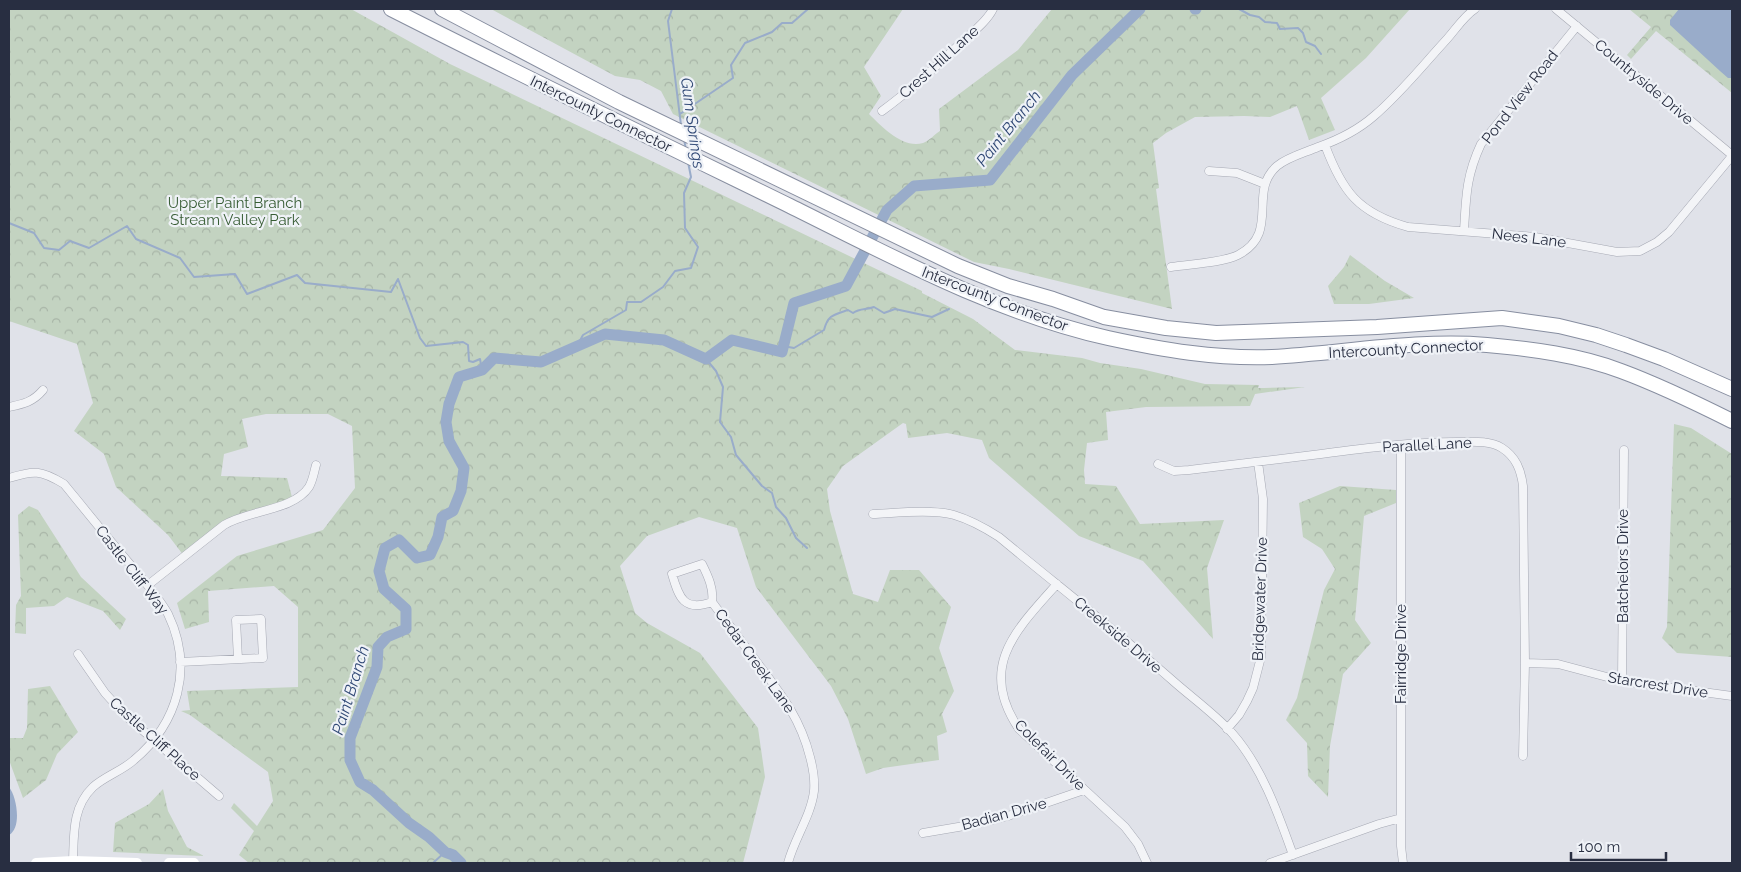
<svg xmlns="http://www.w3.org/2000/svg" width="1741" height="872" font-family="Raleway,sans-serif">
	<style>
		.forest { fill: url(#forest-crowns) }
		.water { fill: #99acca }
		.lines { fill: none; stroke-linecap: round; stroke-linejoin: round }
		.stream { stroke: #99acca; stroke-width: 2 }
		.river { stroke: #99acca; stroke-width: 11 }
		.street-casing { stroke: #a5a8b3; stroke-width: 9 }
		.highway-casing { stroke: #878ea0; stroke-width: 16 }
		.street { stroke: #f3f4f7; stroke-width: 8 }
		.secondary { stroke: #fff; stroke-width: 10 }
		.highway { stroke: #fff; stroke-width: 14 }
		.labels { text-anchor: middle; stroke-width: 4.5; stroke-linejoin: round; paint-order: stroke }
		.street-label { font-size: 15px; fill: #282e41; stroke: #eff2f7 }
		.park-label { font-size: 15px; fill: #385d35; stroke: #eff2f7 }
		.water-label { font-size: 16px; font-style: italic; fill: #314976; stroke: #eff2f7 }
	</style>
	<defs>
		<pattern id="forest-crowns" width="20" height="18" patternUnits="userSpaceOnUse" patternTransform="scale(1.25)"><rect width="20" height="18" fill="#c3d3c1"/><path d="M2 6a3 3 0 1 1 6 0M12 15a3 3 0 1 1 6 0" fill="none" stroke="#a8b5a7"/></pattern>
	</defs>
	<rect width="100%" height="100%" fill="#e0e2e9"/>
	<path class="forest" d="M 9,9 L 351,9 L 450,64 L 922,291 L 922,293 L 973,319 L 1015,350 L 1082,358 L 1100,363 L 1141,369 L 1205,384 L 1259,385 L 1258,388 L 1264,388 L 1305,387 L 1255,394 L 1250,406 L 1146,407 L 1106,412 L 1108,440 L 1087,443 L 1084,470 L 1085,484 L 1116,486 L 1140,524 L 1224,520 L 1207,568 L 1213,639 L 1143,561 L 1079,536 L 989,458 L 982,440 L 947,433 L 908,438 L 906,424 L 903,423 L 843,466 L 827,489 L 830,511 L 853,594 L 878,602 L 890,570 L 919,570 L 951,607 L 939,648 L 954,691 L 942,714 L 947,732 L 937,736 L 939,760 L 883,768 L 866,774 L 848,719 L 831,686 L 756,587 L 737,528 L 699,517 L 647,536 L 620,566 L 635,613 L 647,623 L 700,653 L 758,728 L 765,777 L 743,863 L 249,863 L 239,855 L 254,831 L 231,808 L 234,803 L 257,826 L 273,801 L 268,772 L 190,715 L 181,711 L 190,710 L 187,691 L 298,687 L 298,607 L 274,586 L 208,591 L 209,622 L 185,629 L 177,603 L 237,556 L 323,530 L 355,488 L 352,426 L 328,414 L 266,414 L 242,419 L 248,447 L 224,454 L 221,476 L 287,478 L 293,501 L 234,519 L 184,556 L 168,535 L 116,487 L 104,454 L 74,431 L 93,403 L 77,344 L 9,321 Z
		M 491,9 L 903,9 L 864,67 L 881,96 L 869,114 C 882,127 903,149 923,143 C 929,141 935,134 940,131 L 939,109 L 1018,50 L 1052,9 L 1410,9 L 1366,58 L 1321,98 L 1335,130 L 1309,140 L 1297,106 L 1270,117 L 1244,116 L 1195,117 L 1166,133 L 1153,143 L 1159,188 L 1156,189 L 1172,309 L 1009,269 L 974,262 L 673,114 L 661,91 L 640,80 L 615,76 Z
		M 1629,9 L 1732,9 L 1732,93 L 1656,31 L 1631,59 L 1627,55 L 1651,27 Z
		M 1350,255 L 1385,281 L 1414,298 L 1369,304 L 1334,304 L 1328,286 L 1344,267 Z
		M 1674,424 L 1691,428 L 1732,454 L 1732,657 L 1677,653 L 1662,638 L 1667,627 Z
		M 1340,486 L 1396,490 L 1396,503 L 1364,516 L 1355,620 L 1371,643 L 1343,674 L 1330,746 L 1328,797 L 1308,776 L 1307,743 L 1286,720 L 1297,698 L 1324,590 L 1335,569 L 1322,549 L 1303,537 L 1299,503 Z
		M 29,506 L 38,510 L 81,577 L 126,619 L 120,630 L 103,611 L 67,597 L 54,606 L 26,608 L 26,634 L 15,633 L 16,605 L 21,596 L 18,515 Z
		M 50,686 L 78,732 L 57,754 L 46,780 L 23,798 L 9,760 L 9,738 L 23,738 L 27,728 L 28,689 Z
		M 163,789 L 168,811 L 187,847 L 204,856 L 113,852 L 115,823 L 149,804 Z"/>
	<path class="water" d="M 1679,9 L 1732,9 L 1732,78 L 1728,78 L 1720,71 L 1670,25 L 1670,20 Z
		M 9,787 C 17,797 22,828 9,835 Z"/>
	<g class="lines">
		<path class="stream" d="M 672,9 L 668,21 L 681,125
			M 1239,9 L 1250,15 L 1259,17 L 1265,22 L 1277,23 L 1280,29 L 1298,28 L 1303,33 L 1306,42 L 1315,46 L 1321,54
			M 680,114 L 733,78 L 731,65 L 745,43 L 772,32 L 782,23 L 792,23 L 808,9
			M 684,139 L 686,150
			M 9,223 L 34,233 L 44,248 L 59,250 L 70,241 L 89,248 L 127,226 L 136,239 L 180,258 L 194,277 L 235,274 L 247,294 L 297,275 L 305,283 L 391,292 L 398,279 L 420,338 L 426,346 L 463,342 L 468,345 L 469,361 L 473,362 L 480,359 L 482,370
			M 577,346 L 583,335 L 626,310 L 627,302 L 641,302 L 663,287 L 675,271 L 691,268 L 698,247 L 685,228 L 684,193 L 691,177 L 688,162
			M 783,346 L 794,348 L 824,330 C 828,315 833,315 848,310 L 853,313 C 860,308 866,310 874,307 L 884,313 L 895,309 L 932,317 L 949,309
			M 706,359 L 716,371 L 723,387 L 720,422 L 731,437 L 736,455 L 762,486 L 772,493 L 776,507 L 786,518 L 796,538 L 807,548
			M 433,863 L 445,852"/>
		<path class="river" d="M 1195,9 L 1196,9
			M 461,863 L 453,855 L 445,852 L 429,837 L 409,823 L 373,790 L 360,782 L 350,760 L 350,738 L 377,667 L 378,647 L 387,637 L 406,629 L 406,609 L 384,589 L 379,571 L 385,548 L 399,540 L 417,558 L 430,555 L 438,537 L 442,517 L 453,511 L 461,491 L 464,468 L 449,441 L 446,422 L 449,404 L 459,377 L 482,370 L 494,358 L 541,362 L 605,334 L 664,340 L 706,359 L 732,340 L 782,352 L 794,303 L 846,286 L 887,210 L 914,186 L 990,180 L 1072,75 L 1140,9"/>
		<defs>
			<path id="street" d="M 1556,9 L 1732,155
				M 882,111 C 911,90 938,65 964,40 C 974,31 987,21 993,9
				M 1325,145 C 1342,191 1358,213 1408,227 L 1535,237 L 1617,252 L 1640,251 L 1657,242 L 1669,232 L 1732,156
				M 1209,171 L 1237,173 L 1265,184
				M 1464,231 C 1466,197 1466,176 1481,144 L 1577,26
				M 1171,267 C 1189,264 1222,263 1238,255 C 1281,233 1247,192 1277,166 C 1288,157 1304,153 1318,147 C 1338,140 1358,130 1374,116 C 1401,93 1423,65 1447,39 C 1456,29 1464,16 1475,9
				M 9,407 C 23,404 33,402 43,390
				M 1401,445 L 1401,846 L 1403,863
				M 1158,464 L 1174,471 L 1189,470 C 1233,465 1277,459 1321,454 C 1366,448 1412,442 1457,442 C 1471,442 1489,440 1502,448 C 1516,457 1521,470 1523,486 L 1525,663 L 1523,756
				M 9,478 C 34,470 41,470 64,484 C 86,511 107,537 129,563 C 142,579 158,596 168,614 C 194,668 178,723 134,760 C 122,771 105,776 93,787 C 72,807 74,835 73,861
				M 873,514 C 896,513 933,509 954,515 C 971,520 985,528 999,537 C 1057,585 1116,631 1172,680 C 1191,697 1215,714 1232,733 C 1262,767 1278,813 1293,855
				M 1057,584 C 1016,630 977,667 1019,729 L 1125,827 L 1138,844 L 1147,863
				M 148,585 L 224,525 C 248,510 293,511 309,487 C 313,480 314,472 316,465
				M 712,602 C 684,612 679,598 672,574 L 702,564 C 708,576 714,589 712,602 C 727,622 741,641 756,661 C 780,693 800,717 810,757 C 813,768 815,779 814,791 C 811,816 794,839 788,863
				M 78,654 L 105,693 L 126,716 L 219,796
				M 180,662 L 263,658 L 261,619 L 236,620 L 238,659
				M 1525,663 L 1558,664 L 1622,681 L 1732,696
				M 1622,681 L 1624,450
				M 1227,729 L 1239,715 L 1247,701 L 1253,688 L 1261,657 L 1263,499 L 1258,462
				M 923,833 L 976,824 L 1008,816 L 1084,790
				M 1270,863 L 1379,824 L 1401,818"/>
			<path id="highway" d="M 391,9 C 523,76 657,141 790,206 C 893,257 996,313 1108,338 C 1163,350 1216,359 1272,357 C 1342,353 1418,339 1487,345 C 1532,349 1579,355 1621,371 C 1659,385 1696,403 1732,421
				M 442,9 L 619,102 L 958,266 L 1008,286 L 1053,299 L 1104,317 L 1166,328 L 1216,333 L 1377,327 L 1502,318 L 1559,326 L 1596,335 L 1626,345 L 1664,359 L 1732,389"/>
		</defs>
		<use href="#street" class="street-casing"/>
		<use href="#highway" class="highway-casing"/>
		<use href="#street" class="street"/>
		<path class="secondary" d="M 36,863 L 73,861 L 137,863
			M 169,863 L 194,863"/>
		<use href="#highway" class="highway"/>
	</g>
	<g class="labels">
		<g class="street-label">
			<text transform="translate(939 62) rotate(-42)" y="5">Crest Hill Lane</text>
			<text transform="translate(1644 82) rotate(40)" y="5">Countryside Drive</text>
			<text transform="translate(1520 97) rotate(-52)" y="5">Pond View Road</text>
			<text transform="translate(601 114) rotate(26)" y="5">Intercounty Connector</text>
			<text transform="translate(1529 238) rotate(7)" y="5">Nees Lane</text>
			<text transform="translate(995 299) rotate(21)" y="5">Intercounty Connector</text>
			<text transform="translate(1406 349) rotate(-3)" y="5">Intercounty Connector</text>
			<text transform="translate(1427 445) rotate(-3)" y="5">Parallel Lane</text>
			<text transform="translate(1623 566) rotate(-90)" y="5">Batchelors Drive</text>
			<text transform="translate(132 570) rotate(52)" y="5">Castle Cliff Way</text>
			<text transform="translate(1260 599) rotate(-88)" y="5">Bridgewater Drive</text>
			<text transform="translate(1118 635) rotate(40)" y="5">Creekside Drive</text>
			<text transform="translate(1401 654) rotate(-90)" y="5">Fairridge Drive</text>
			<text transform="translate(755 661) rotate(54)" y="5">Cedar Creek Lane</text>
			<text transform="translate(1658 685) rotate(9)" y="5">Starcrest Drive</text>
			<text transform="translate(155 739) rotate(42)" y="5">Castle Cliff Place</text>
			<text transform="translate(1050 755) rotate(45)" y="5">Colefair Drive</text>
			<text transform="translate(1004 814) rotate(-15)" y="5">Badian Drive</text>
		</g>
		<g class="park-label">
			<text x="235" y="208">Upper Paint Branch<tspan x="235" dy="17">Stream Valley Park</tspan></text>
		</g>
		<g class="water-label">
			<text transform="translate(693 123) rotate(82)" y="6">Gum Springs</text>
			<text transform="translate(1008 128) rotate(-51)" y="6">Paint Branch</text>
			<text transform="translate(350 690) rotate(-73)" y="6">Paint Branch</text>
		</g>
	</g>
	<rect width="1741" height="872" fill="none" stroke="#282e41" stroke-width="20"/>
	<path d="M1571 852v8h95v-8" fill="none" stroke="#282e41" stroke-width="2.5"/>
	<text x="1578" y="852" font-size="15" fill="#282e41" stroke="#eff2f7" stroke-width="4" paint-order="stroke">100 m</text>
</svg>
